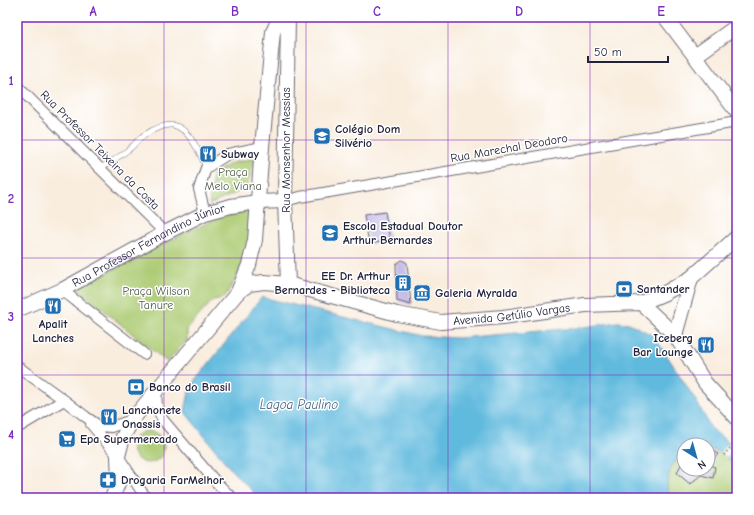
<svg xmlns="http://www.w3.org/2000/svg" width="754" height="515" font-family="'Comic Neue',sans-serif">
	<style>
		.green { fill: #accb72; stroke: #677656 }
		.water { fill: #60bade; stroke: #416e8c }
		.pier { fill: #f9edde }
		.building { fill: #c2b9e6 }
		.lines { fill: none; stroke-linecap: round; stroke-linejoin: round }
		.lane-casing { stroke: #6d6974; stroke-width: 6 }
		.street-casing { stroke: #6d6974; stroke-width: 12 }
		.secondary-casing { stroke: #6d6974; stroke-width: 16 }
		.path { stroke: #6d6974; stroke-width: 2; stroke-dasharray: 1 3; stroke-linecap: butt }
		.lane { stroke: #fff; stroke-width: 5 }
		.street { stroke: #fff; stroke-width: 10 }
		.secondary { stroke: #fff; stroke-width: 14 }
		.grid { fill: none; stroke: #7b2cbf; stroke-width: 1; stroke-opacity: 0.55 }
		.labels { text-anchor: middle; stroke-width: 3; stroke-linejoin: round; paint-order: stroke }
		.poi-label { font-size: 12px; font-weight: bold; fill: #22223b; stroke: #fff; text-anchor: start }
		.street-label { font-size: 12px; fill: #22223b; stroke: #fff }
		.park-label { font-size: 12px; fill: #525d4e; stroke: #fff }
		.water-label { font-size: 13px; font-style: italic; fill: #3b5f7c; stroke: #fff }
		.neatline { fill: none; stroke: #7b2cbf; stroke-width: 1.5 }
		.grid-label { font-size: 13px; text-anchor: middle; font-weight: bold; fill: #7b2cbf }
	</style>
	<rect width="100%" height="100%" fill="#fff"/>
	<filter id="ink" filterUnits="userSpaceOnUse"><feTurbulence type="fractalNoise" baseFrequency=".025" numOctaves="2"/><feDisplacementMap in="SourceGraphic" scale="8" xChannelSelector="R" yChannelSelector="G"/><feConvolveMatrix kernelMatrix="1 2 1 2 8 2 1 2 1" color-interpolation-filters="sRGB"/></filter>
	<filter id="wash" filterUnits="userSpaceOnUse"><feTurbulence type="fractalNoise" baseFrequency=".012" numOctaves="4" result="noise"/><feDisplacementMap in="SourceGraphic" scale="16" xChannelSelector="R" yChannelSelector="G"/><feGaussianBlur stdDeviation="0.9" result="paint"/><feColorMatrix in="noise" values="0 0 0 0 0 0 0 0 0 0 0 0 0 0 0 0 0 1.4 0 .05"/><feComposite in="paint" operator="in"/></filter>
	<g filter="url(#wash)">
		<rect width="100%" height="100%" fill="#f9edde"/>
		<path class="green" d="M 255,158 L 247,188 L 209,205 L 213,174 L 232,163 Z
			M 252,210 L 250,241 L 238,275 L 224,298 L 213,300 L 187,329 L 187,340 L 167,362 L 76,288 L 135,259 L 187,232 L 221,217 Z
			M132 447a16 16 0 1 1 32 0a16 16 0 1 1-32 0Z
			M 710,448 L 721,452 L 731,462 L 737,473 L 737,493 L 735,498 L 671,498 C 670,496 669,494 668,492 C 665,480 671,460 684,455 L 684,469 L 708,469 L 708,449 Z"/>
		<path class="water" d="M 262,297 L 302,307 L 422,336 L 458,338 L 577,328 L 618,322 L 629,323 L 652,335 L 662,348 L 695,399 L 711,428 L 737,450 L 737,473 C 731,461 722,449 708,449 L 708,445 L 684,445 L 684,455 C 671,460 665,480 668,492 C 669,494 670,496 671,498 L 259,498 L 234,473 L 185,412 L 190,387 Z"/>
		<path class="pier" d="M 729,443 L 735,449 L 727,458 L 721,452 Z"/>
		<g id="blocks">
			<path class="building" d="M 385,212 L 390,240 L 369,244 L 364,215 Z
				M 402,260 L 407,263 L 411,305 L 397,301 L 396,264 Z
				M 710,449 L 718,454 L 709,465 L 715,467 L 713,478 L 701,475 L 690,484 L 677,473 L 684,458 L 684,469 L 708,469 L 708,452 Z"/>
		</g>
	</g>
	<g filter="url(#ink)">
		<use href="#blocks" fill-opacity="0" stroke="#6d6974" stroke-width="1"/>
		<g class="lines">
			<defs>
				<path id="lane" d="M 100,168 C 110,163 119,157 128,150 C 134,146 138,139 144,135 C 152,130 163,124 173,125 C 189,128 201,155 206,168"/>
				<path id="street" d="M 17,86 L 165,233
					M 285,201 L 300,197 L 737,122
					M 205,213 L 199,189 L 206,168 L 228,154 L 262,147
					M 62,290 L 144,354
					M 17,366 L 64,400 L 86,417 L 99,426 L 111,427 L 132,420
					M 156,391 L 157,408 L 163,420 L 215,481 L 232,498
					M 91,424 L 118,456 L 146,498
					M 17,428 L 64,400"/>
				<g id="secondary">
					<path d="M 287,17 L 288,18 L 285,201 L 288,284"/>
					<path d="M 665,17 L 737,112"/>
					<path d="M 695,56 L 737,26"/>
					<path d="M 238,292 L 249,265 L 255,240 L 262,147 L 273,32 L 280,17"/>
					<path d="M 641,303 L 665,293 L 691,278 L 737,237"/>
					<path id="s1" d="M 17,310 L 62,290 L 165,233 L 205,213 L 231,206 L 257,202 L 285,201"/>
					<path d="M 675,335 L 691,278"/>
					<path id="s2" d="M 112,498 L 119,481 L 118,456 L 123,437 L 132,420 L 238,292 L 249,284 L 264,282 L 288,284 L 397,314 L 441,322 L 503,317 L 585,305 L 641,303 L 675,335 L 705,383 L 737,418"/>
				</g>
			</defs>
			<use href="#lane" class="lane-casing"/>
			<use href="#street" class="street-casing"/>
			<use href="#secondary" class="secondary-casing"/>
			<path class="path" d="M 724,455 L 732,446"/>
			<use href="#lane" class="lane"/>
			<use href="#street" class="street"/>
			<use href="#secondary" class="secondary"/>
		</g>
	</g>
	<path class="grid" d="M 164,17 L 164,498M 306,17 L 306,498M 448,17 L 448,498M 590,17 L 590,498M 17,140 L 737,140M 17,258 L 737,258M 17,375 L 737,375"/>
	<defs>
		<symbol id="school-square" viewBox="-11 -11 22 22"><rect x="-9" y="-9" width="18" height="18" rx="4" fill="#1f6fb2" stroke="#fff"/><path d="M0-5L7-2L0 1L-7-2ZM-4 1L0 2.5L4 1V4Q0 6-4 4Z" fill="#fff"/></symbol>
		<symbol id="restaurant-square" viewBox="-11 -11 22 22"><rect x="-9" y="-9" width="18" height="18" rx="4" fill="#1f6fb2" stroke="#fff"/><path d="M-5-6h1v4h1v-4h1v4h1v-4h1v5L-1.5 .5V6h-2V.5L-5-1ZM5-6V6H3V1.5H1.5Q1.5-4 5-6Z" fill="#fff"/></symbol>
		<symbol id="building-square" viewBox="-11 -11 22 22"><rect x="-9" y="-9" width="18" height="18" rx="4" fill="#1f6fb2" stroke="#fff"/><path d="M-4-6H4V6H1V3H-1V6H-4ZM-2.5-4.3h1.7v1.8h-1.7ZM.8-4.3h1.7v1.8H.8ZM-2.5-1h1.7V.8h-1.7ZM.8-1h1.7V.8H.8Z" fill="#fff"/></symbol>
		<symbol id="bank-square" viewBox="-11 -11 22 22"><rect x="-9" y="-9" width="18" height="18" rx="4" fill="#1f6fb2" stroke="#fff"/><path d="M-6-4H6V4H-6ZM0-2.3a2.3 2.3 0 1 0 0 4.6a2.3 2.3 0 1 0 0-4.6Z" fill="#fff"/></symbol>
		<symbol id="museum-square" viewBox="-11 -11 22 22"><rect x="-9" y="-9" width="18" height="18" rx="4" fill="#1f6fb2" stroke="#fff"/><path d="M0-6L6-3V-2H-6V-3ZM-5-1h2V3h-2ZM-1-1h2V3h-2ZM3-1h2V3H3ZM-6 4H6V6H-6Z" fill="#fff"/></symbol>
		<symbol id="supermarket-square" viewBox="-11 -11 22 22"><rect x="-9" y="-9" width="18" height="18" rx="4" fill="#1f6fb2" stroke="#fff"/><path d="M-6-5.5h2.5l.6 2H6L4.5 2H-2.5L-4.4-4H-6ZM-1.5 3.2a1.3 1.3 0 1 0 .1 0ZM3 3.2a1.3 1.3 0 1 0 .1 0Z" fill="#fff"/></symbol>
		<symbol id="pharmacy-square" viewBox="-11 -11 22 22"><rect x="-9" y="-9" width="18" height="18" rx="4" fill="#1f6fb2" stroke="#fff"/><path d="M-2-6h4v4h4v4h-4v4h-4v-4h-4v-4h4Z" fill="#fff"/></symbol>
	</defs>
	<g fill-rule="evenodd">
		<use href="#school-square" x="312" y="126" width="20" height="20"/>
		<use href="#restaurant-square" x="198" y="144" width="20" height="20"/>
		<use href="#school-square" x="320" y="223" width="20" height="20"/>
		<use href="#building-square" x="393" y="273" width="20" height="20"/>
		<use href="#bank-square" x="614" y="279" width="20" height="20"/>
		<use href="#museum-square" x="412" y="283" width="20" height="20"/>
		<use href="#restaurant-square" x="43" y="296" width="20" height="20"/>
		<use href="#restaurant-square" x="696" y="335" width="20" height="20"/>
		<use href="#bank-square" x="126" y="377" width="20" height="20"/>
		<use href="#restaurant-square" x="99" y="407" width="20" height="20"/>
		<use href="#supermarket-square" x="57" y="429" width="20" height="20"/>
		<use href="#pharmacy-square" x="98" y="470" width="20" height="20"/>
	</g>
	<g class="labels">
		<g class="poi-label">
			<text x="335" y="133">Colégio Dom<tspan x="335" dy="14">Silvério</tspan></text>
			<text x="221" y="158">Subway</text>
			<text x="343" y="230">Escola Estadual Doutor<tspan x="343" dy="14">Arthur Bernardes</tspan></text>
			<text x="390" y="280" text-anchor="end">EE Dr. Arthur<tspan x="390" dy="14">Bernardes - Biblioteca</tspan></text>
			<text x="637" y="293">Santander</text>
			<text x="435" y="297">Galeria Myralda</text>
			<text x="53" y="328" text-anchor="middle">Apalit<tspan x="53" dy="14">Lanches</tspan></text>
			<text x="693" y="342" text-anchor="end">Iceberg<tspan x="693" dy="14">Bar Lounge</tspan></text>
			<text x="149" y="391">Banco do Brasil</text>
			<text x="122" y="414">Lanchonete<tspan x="122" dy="14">Onassis</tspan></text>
			<text x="80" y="443">Epa Supermercado</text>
			<text x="121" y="484">Drogaria FarMelhor</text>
		</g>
		<g class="street-label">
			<text transform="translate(509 148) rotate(-10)" y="4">Rua Marechal Deodoro</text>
			<text transform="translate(100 150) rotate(45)" y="4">Rua Professor Teixeira da Costa</text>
			<text transform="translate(286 150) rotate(-90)" y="4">Rua Monsenhor Messias</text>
			<text dy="4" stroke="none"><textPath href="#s1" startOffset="147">Rua Professor Fernandino Júnior</textPath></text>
			<text dy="4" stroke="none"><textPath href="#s2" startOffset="530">Avenida Getúlio Vargas</textPath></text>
		</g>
		<g class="park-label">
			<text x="233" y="176">Praça<tspan x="233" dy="14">Melo Viana</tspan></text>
			<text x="156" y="295">Praça Wilson<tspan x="156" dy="14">Tanure</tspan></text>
		</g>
		<g class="water-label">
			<text x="299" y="409">Lagoa Paulino</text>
		</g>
	</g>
	<rect width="754" height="515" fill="none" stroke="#fff" stroke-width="44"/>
	<g transform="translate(696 457) rotate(143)"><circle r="19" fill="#ffffff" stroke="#a7a7b1"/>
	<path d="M0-3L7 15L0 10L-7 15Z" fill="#1f6fb2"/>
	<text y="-6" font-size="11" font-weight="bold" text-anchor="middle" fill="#22223b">N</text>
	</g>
	<path d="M588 56v6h80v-6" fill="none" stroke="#22223b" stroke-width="2"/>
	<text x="594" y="56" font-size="12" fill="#22223b" stroke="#ffffff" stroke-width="3" paint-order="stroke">50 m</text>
	<rect x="22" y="22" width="710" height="471" class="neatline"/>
	<g class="grid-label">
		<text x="93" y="16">A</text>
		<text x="235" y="16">B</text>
		<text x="377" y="16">C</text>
		<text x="519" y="16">D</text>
		<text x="661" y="16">E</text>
		<text x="11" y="85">1</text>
		<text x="11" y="203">2</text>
		<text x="11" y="321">3</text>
		<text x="11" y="439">4</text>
	</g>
</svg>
